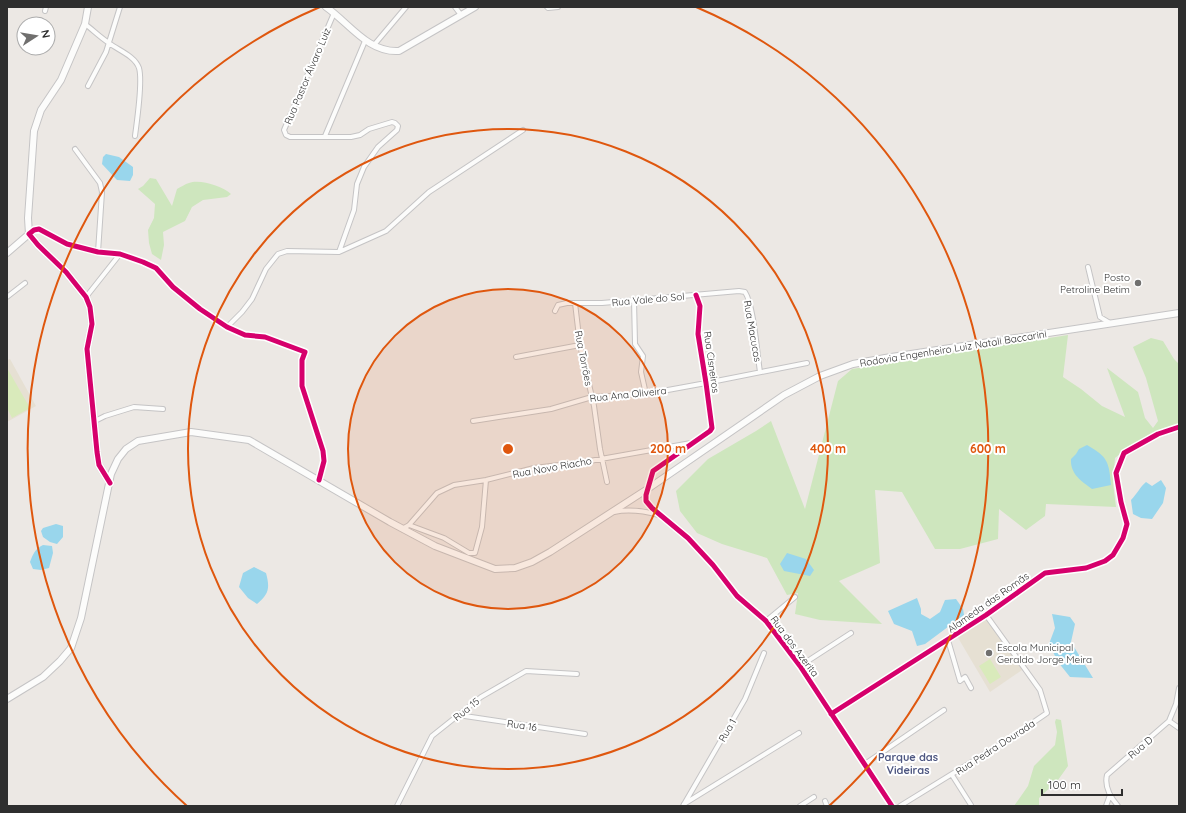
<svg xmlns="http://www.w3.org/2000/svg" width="1186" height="813" font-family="Quicksand,sans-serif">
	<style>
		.education { fill: #e6e0d3 }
		.green { fill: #cee6be }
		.pitch { fill: #d9eabb }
		.water { fill: #99d6ec }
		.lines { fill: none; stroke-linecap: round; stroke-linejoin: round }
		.street-casing { stroke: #c5c4c5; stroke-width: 6 }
		.secondary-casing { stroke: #c5c4c5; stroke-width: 8 }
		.street { stroke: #fcfcfb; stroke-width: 4 }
		.secondary { stroke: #fcfcfb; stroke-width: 6 }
		.cycleway-casing { stroke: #fff; stroke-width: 8 }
		.cycleway { stroke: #d6006c; stroke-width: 5 }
		.ring { fill: none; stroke: #df570e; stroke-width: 2 }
		.poi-dot { fill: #706f6e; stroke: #fff; stroke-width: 1.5 }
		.labels { text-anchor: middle; stroke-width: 4; stroke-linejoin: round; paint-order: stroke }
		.street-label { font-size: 10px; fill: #2e2e2e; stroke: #fff }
		.poi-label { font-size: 10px; fill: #2e2e2e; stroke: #fff; text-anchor: end }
		.neighbourhood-label { font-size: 11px; font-weight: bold; fill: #4d5680; stroke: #fff }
		.centre { fill: #df570e; stroke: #fff; stroke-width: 2 }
		.ring-label { font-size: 12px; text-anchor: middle; font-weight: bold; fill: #df570e; stroke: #fff; stroke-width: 4; stroke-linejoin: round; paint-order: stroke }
	</style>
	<rect width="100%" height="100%" fill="#ece8e4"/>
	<path class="education" d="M 10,359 L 36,406 L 7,422 L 7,360 Z
		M 987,619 L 1022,670 L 990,692 L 957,636 Z"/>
	<path class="green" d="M 150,178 L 156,179 L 172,206 L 177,189 C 181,187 185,184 189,183 C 200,179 222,186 231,194 L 227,197 L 203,200 L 192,207 L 185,221 L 163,232 L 164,245 L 161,260 L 152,254 L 149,243 L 148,230 L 154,218 L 155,204 L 138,189 L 143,186 Z
		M 1068,335 L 1063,377 L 1081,389 L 1102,406 L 1125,417 L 1107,368 L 1138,392 L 1145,418 L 1153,428 L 1158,421 L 1146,378 L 1133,347 L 1151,338 L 1163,341 L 1174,359 L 1179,364 L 1179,424 C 1155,432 1134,442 1115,458 L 1113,483 L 1116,507 L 1046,504 L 1045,516 L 1026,530 L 999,509 L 998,539 L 960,549 L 935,549 L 902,492 L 875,490 L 880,563 L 839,581 L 882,624 L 820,620 L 795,614 L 798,593 L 787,595 L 767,558 L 722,544 L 697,533 L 680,511 L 676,491 L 708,459 L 756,431 L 771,421 L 805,509 L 838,381 L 852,369 Z
		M 1056,719 L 1061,720 L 1068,766 L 1058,780 L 1039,798 L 1039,806 L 1014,806 L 1028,786 L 1034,766 L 1055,745 L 1057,732 L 1055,722 Z"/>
	<path class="pitch" d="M 7,368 L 30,408 L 12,418 L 7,408 Z
		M 990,659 L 1001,677 L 990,684 L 979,666 Z"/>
	<path class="water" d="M 106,154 L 119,157 L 133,167 L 133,175 L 130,181 L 117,180 L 102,164 L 103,157 Z
		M 1087,445 C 1108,457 1109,462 1111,485 L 1092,489 C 1081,481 1070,474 1071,459 L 1076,454 L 1079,449 Z
		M 1161,480 L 1166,488 L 1163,503 L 1152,519 L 1141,518 L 1133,514 L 1131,500 C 1137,494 1140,487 1146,482 L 1152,486 Z
		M 56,524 L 63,526 L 63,537 L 57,544 L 50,542 L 43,537 L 41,531 L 43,528 Z
		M 43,545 L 52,546 L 53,553 L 49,568 L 41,570 L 33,569 L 30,562 C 33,554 35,549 43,545 Z
		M 787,553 L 806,559 L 814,570 L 810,576 L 784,571 L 780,564 Z
		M 254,567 L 266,573 C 270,588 269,594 257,604 L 248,598 L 239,587 L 243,573 Z
		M 917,598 L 921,609 L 921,614 L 930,619 L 940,612 L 945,600 L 956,599 L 963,609 L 964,615 L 925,644 L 917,646 L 912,631 L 894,624 L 888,611 Z
		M 1052,614 L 1070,617 L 1075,624 L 1071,642 L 1093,678 L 1070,677 L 1058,662 L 1049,644 L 1055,628 Z"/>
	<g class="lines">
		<defs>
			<path id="street" d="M 455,7 L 461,15
				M 547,7 L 548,8 L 558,7
				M 45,11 L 46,7
				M 334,13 L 284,130 L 286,135 L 290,137 L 351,137 L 360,135 L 369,129 L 392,122 L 395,123 L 398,126 L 397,130 L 378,147 L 364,167 L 357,184 L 354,210 L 339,252
				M 85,24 C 93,30 100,37 109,43 C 118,50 135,56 139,68 C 143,82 137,120 135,136
				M 374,45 L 406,7
				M 88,86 L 106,52 L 120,7
				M 325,136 L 365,41
				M 75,149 L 100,183 L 102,192 L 98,252
				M 29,234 L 34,230 L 39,229 L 67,244 L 98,252 L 120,254 L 143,262 L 156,268 L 173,287 L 200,309 L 227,327 L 245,335 L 265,337 L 305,352 L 302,360 L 302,386 L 323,451 L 324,461 L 319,480
				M 1088,267 L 1100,317 L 1110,323
				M 696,295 L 700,306 L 698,334 L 706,383 L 712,428 L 710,431 L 653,471 L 646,495 L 646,501 L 652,508 L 688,538 L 713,565 L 737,596 L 766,621 L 800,666 L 892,806
				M 7,297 L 25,283
				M 86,297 L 120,254
				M 634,300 L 635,344 L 643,356 L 641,372 L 646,394
				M 575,303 L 580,345 L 594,406 L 600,449 L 607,482
				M 555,311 L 558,305 L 567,303 L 602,303 L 739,291 L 745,292 C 754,306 757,353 760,372
				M 227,327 L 242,312 L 252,299 L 266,269 L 278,254 L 287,251 L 339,252 L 386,231 L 429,192 L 523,130
				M 516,357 L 580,345
				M 95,421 L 105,416 L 134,407 L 163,409
				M 473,421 L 551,409 L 592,397 L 646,394 L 706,383 L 807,363
				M 614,512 C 629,509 644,511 659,515
				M 409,525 L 444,538 L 469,553 L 475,553 L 482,527 L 486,480
				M 402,529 L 409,525 L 437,493 L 454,485 L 486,480 L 534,468 L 584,462 L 691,443
				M 766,621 L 795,597
				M 948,640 L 960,681 L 965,677 L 971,688
				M 800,666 L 851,633
				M 831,714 L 986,615 L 1045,573 L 1086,568 L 1105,561 L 1113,555 L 1123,538 L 1127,524 L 1121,502 L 1116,473 L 1124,453 L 1158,434 L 1179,427
				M 458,715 L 585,734
				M 1169,721 L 1179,728
				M 865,764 L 944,710
				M 952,775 L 971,805
				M 825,801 L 827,806
				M 684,804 L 799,733
				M 397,806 L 432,736 L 481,697 L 526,671 L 577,674
				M 683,806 L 745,699 L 764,653
				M 800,806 L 814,797
				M 900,806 L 1012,737 L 1047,713 L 1040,690 L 986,615
				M 1106,806 L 1110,795
				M 1118,806 C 1111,798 1104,787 1107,775 L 1169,721 L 1176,704 L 1179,688"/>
			<path id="secondary" d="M 326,7 C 349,23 368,53 399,51 L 475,7
				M 29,234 L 38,245 L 66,272 L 86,297 L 90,307 L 92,324 L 87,349 L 97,452 L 99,465 L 110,483
				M 7,253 L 29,234 L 28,218 L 34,131 L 41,110 L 61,80 L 85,24 L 88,7
				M 7,699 L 43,677 L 60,661 L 71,648 L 81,618 L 111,474 L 118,459 L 126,449 L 138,441 L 191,432 L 249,440 L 390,522 L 435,546 L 495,569 L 515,568 L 532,562 L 550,552 L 649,488 L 784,395 L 820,376 L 853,364 L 885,358 L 1179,313"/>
		</defs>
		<use href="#street" class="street-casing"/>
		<use href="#secondary" class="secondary-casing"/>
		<use href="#street" class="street"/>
		<use href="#secondary" class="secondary"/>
		<defs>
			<path id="cycleway" d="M 696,295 L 700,306 L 698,334 L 706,383 L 712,428 L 710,431 L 653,471 L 646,495 L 646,501 L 652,508 L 688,538 L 713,565 L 737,596 L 766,621 L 800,666 L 892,806
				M 110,483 L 99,465 L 97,452 L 87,349 L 92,324 L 90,307 L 86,297 L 66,272 L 38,245 L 29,234 L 34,230 L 39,229 L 67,244 L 98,252 L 120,254 L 143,262 L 156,268 L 173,287 L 200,309 L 227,327 L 245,335 L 265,337 L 305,352 L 302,360 L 302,386 L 323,451 L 324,461 L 319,480
				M 831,714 L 986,615 L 1045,573 L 1086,568 L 1105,561 L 1113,555 L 1123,538 L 1127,524 L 1121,502 L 1116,473 L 1124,453 L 1158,434 L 1179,427"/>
		</defs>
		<use href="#cycleway" class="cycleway-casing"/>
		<use href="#cycleway" class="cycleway"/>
	</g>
	<circle cx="508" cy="449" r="160" fill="#df570e" fill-opacity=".12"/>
	<g class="ring">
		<circle cx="508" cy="449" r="160"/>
		<circle cx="508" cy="449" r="320"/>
		<path d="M187 806A480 480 0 0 1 320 7M696 7A480 480 0 0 1 829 806"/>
	</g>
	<g class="poi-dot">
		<circle cx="1138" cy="283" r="4"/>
		<circle cx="989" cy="653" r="4"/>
	</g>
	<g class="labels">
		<g class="street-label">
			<text transform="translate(307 76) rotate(-67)" y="4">Rua Pastor Álvaro Luiz</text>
			<text transform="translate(648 299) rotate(-5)" y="4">Rua Vale do Sol</text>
			<text transform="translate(753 331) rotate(80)" y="4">Rua Macucos</text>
			<text transform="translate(953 348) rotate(-9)" y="4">Rodovia Engenheiro Luiz Natali Baccarini</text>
			<text transform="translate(584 358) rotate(79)" y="4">Rua Torrões</text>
			<text transform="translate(712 362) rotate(82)" y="4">Rua Cisneiros</text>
			<text transform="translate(628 394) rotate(-6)" y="4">Rua Ana Oliveira</text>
			<text transform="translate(552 467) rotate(-10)" y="4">Rua Novo Riacho</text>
			<text transform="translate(988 602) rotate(-35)" y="4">Alameda das Romãs</text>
			<text transform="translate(795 646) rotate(53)" y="4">Rua dos Azerita</text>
			<text transform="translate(466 709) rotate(-39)" y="4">Rua 15</text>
			<text transform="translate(522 725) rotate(8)" y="4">Rua 16</text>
			<text transform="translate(727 730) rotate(-60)" y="4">Rua 1</text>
			<text transform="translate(995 747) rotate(-33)" y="4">Rua Pedra Dourada</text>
			<text transform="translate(1140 747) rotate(-40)" y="4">Rua D</text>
		</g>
		<g class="poi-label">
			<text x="1130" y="281">Posto<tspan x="1130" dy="12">Petroline Betim</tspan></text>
			<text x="997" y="651" text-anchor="start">Escola Municipal<tspan x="997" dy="12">Geraldo Jorge Meira</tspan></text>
		</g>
		<g class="neighbourhood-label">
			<text x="908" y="761">Parque das<tspan x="908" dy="13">Videiras</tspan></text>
		</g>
	</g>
	<circle cx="508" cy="449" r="6" class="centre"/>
	<g class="ring-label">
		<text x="668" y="453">200 m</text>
		<text x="828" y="453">400 m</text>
		<text x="988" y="453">600 m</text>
	</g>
	<rect width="1186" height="813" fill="none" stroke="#2e2e2e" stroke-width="16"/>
	<g transform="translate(36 36) rotate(78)"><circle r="19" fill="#ffffff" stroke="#ababab"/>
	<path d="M0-3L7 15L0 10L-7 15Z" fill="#706f6e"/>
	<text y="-6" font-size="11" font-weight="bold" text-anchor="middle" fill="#2e2e2e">N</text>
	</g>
	<path d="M1042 789v6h80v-6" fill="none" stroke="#2e2e2e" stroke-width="2"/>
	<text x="1048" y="789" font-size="12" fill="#2e2e2e" stroke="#ffffff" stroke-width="3" paint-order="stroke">100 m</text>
</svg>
